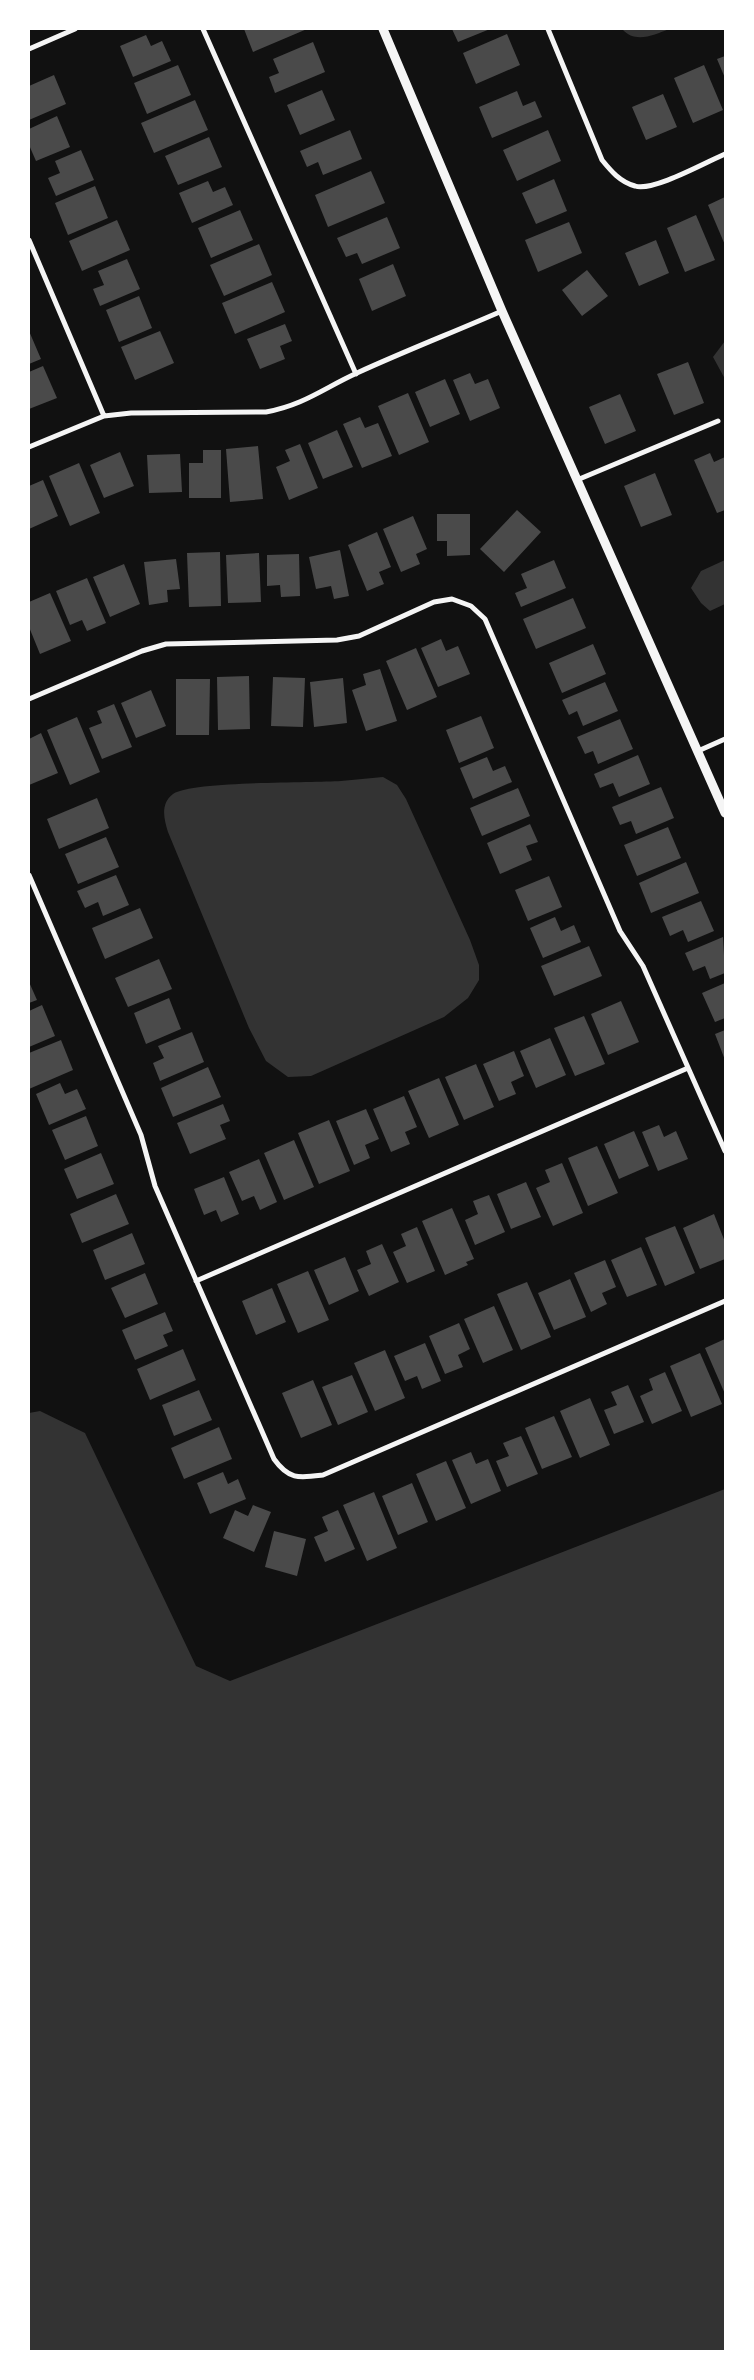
<svg xmlns="http://www.w3.org/2000/svg" width="754" height="2380" font-family="'Source Sans 3',sans-serif">
	<style>
		.water { fill: #333 }
		.building { fill: #4a4a4a }
		.lines { fill: none; stroke-linecap: round; stroke-linejoin: round }
		.minor { stroke: #f5f5f5; stroke-width: 5 }
		.tertiary { stroke: #f5f5f5; stroke-width: 9 }
	</style>
	<rect width="100%" height="100%" fill="#111"/>
	<path class="water" d="M 622,29 L 669,29 C 654,35 635,44 622,29 Z
		M 725,341 L 725,379 L 713,357 Z
		M 725,560 L 725,604 L 710,611 L 701,603 L 691,588 L 701,571 Z
		M 383,777 L 397,785 L 406,799 L 470,940 L 479,965 L 479,980 L 468,998 L 444,1017 L 311,1076 L 288,1077 L 266,1061 L 249,1028 L 168,832 C 164,819 160,804 173,794 C 191,781 312,783 341,781 C 355,780 369,778 383,777 Z
		M 40,1411 L 85,1433 L 196,1666 L 230,1681 L 725,1489 L 725,2351 L 29,2351 L 29,1413 Z"/>
	<path class="building" d="M 244,29 L 307,29 L 253,52 Z
		M 452,29 L 490,29 L 458,42 Z
		M 507,34 L 520,65 L 476,84 L 463,53 Z
		M 146,35 L 151,46 L 162,41 L 171,61 L 133,77 L 120,46 Z
		M 313,42 L 325,72 L 275,93 L 269,77 L 279,73 L 273,59 Z
		M 725,56 L 725,78 L 717,59 Z
		M 178,65 L 191,95 L 147,114 L 134,83 Z
		M 704,65 L 723,110 L 693,123 L 674,78 Z
		M 54,75 L 66,104 L 29,120 L 29,86 Z
		M 322,90 L 335,120 L 300,135 L 287,105 Z
		M 517,91 L 523,106 L 535,101 L 542,117 L 492,138 L 479,107 Z
		M 663,94 L 677,127 L 646,140 L 632,107 Z
		M 195,100 L 208,130 L 154,153 L 141,123 Z
		M 57,116 L 70,147 L 36,161 L 29,145 L 29,129 Z
		M 350,130 L 362,159 L 323,175 L 318,162 L 307,167 L 300,151 Z
		M 548,130 L 561,161 L 517,181 L 503,150 Z
		M 209,137 L 222,167 L 178,185 L 165,156 Z
		M 81,150 L 94,180 L 56,196 L 48,178 L 60,173 L 55,161 Z
		M 371,171 L 385,203 L 328,227 L 315,195 Z
		M 554,179 L 567,211 L 536,224 L 522,193 Z
		M 208,181 L 213,192 L 225,187 L 233,205 L 192,223 L 179,193 Z
		M 95,186 L 108,218 L 68,235 L 55,203 Z
		M 725,197 L 725,245 L 708,205 Z
		M 240,210 L 253,240 L 211,258 L 198,228 Z
		M 696,215 L 715,260 L 685,272 L 667,228 Z
		M 387,217 L 400,248 L 362,264 L 357,253 L 346,257 L 337,238 Z
		M 117,220 L 130,250 L 82,271 L 69,241 Z
		M 569,222 L 582,253 L 538,272 L 525,240 Z
		M 656,240 L 669,273 L 639,286 L 625,253 Z
		M 259,244 L 272,275 L 224,296 L 210,265 Z
		M 127,259 L 140,289 L 100,306 L 93,289 L 104,285 L 98,271 Z
		M 393,264 L 406,296 L 372,311 L 359,279 Z
		M 587,270 L 608,296 L 582,316 L 562,290 Z
		M 272,282 L 285,312 L 235,334 L 222,303 Z
		M 139,296 L 152,328 L 119,342 L 106,310 Z
		M 285,324 L 292,341 L 280,346 L 285,359 L 260,369 L 247,339 Z
		M 29,331 L 41,359 L 29,364 Z
		M 160,331 L 174,363 L 135,380 L 121,347 Z
		M 688,362 L 704,403 L 674,415 L 657,374 Z
		M 43,366 L 57,398 L 29,409 L 29,372 Z
		M 470,373 L 475,384 L 488,379 L 500,408 L 470,421 L 453,380 Z
		M 445,379 L 460,414 L 430,427 L 415,392 Z
		M 408,393 L 429,442 L 399,455 L 378,406 Z
		M 620,394 L 636,431 L 605,444 L 589,407 Z
		M 360,417 L 365,428 L 378,423 L 392,456 L 362,468 L 343,424 Z
		M 337,430 L 353,467 L 323,479 L 308,443 Z
		M 300,444 L 318,488 L 289,500 L 276,467 L 290,461 L 285,450 Z
		M 258,446 L 263,499 L 230,502 L 226,449 Z
		M 203,450 L 221,450 L 221,498 L 189,498 L 189,463 L 203,463 Z
		M 120,452 L 134,486 L 104,498 L 90,465 Z
		M 710,453 L 714,462 L 725,457 L 725,510 L 717,513 L 694,460 Z
		M 180,454 L 182,492 L 149,493 L 147,455 Z
		M 79,463 L 100,513 L 70,526 L 49,476 Z
		M 655,473 L 672,515 L 641,527 L 624,486 Z
		M 43,480 L 58,516 L 29,529 L 29,486 Z
		M 517,510 L 541,532 L 504,572 L 480,549 Z
		M 437,514 L 470,514 L 470,555 L 447,556 L 447,541 L 437,541 Z
		M 413,516 L 427,549 L 416,554 L 420,564 L 401,572 L 383,529 Z
		M 377,532 L 391,567 L 379,572 L 384,584 L 367,591 L 348,545 Z
		M 340,550 L 349,596 L 334,599 L 331,586 L 316,589 L 309,557 Z
		M 220,552 L 221,606 L 189,607 L 187,553 Z
		M 259,553 L 261,602 L 228,603 L 226,555 Z
		M 299,554 L 300,596 L 281,597 L 280,585 L 267,586 L 267,555 Z
		M 176,559 L 180,589 L 167,590 L 168,602 L 149,605 L 144,562 Z
		M 554,560 L 566,588 L 521,607 L 515,593 L 527,588 L 521,574 Z
		M 124,564 L 140,604 L 110,617 L 93,577 Z
		M 87,578 L 106,623 L 87,631 L 82,620 L 70,625 L 56,591 Z
		M 50,593 L 71,641 L 40,654 L 29,627 L 29,602 Z
		M 573,598 L 586,628 L 536,649 L 523,619 Z
		M 441,639 L 446,651 L 458,646 L 470,674 L 438,687 L 421,648 Z
		M 593,644 L 606,674 L 562,693 L 549,663 Z
		M 416,648 L 437,697 L 407,710 L 386,661 Z
		M 380,669 L 397,721 L 366,731 L 352,690 L 366,685 L 363,674 Z
		M 249,676 L 250,729 L 218,730 L 217,677 Z
		M 273,677 L 305,678 L 303,727 L 271,726 Z
		M 343,678 L 347,723 L 314,727 L 310,682 Z
		M 176,679 L 210,679 L 209,735 L 176,735 Z
		M 605,682 L 618,711 L 583,726 L 577,711 L 569,715 L 562,700 Z
		M 151,690 L 166,726 L 136,738 L 121,703 Z
		M 114,704 L 132,747 L 102,759 L 89,728 L 102,723 L 97,711 Z
		M 481,716 L 494,748 L 459,763 L 446,730 Z
		M 77,717 L 100,772 L 70,785 L 47,730 Z
		M 620,719 L 633,749 L 598,764 L 593,751 L 585,754 L 577,737 Z
		M 41,733 L 58,773 L 29,785 L 29,739 Z
		M 638,755 L 650,784 L 619,797 L 613,783 L 600,788 L 594,774 Z
		M 487,757 L 493,771 L 505,766 L 512,782 L 473,799 L 460,768 Z
		M 661,787 L 674,818 L 636,834 L 631,821 L 620,825 L 612,807 Z
		M 518,788 L 530,816 L 482,836 L 470,808 Z
		M 97,798 L 109,828 L 59,849 L 47,819 Z
		M 530,824 L 538,842 L 526,846 L 532,860 L 500,874 L 487,843 Z
		M 668,827 L 681,858 L 637,876 L 624,845 Z
		M 106,837 L 119,867 L 78,884 L 65,854 Z
		M 686,862 L 699,893 L 651,913 L 639,883 Z
		M 116,875 L 129,905 L 103,916 L 98,902 L 85,908 L 77,891 Z
		M 549,876 L 562,907 L 528,921 L 515,890 Z
		M 701,901 L 714,931 L 688,942 L 683,930 L 670,936 L 662,917 Z
		M 140,908 L 153,938 L 105,959 L 92,928 Z
		M 555,917 L 561,931 L 574,925 L 581,942 L 543,958 L 530,928 Z
		M 723,937 L 725,973 L 710,979 L 705,966 L 693,971 L 685,953 Z
		M 589,946 L 602,976 L 554,996 L 541,966 Z
		M 159,959 L 172,989 L 128,1007 L 115,978 Z
		M 29,982 L 37,1000 L 29,1003 Z
		M 725,983 L 725,1018 L 715,1022 L 702,993 Z
		M 169,998 L 181,1029 L 146,1044 L 134,1013 Z
		M 621,1001 L 639,1042 L 608,1055 L 591,1014 Z
		M 42,1005 L 55,1036 L 29,1047 L 29,1011 Z
		M 584,1016 L 605,1064 L 575,1076 L 554,1028 Z
		M 725,1030 L 725,1060 L 715,1034 Z
		M 192,1032 L 204,1062 L 160,1081 L 153,1063 L 164,1058 L 158,1046 Z
		M 550,1038 L 566,1075 L 536,1088 L 520,1051 Z
		M 61,1040 L 73,1070 L 29,1089 L 29,1053 Z
		M 514,1051 L 524,1076 L 511,1082 L 516,1094 L 499,1101 L 483,1064 Z
		M 476,1064 L 494,1107 L 464,1120 L 445,1077 Z
		M 208,1067 L 221,1097 L 173,1117 L 161,1088 Z
		M 439,1078 L 459,1125 L 429,1138 L 408,1091 Z
		M 60,1083 L 65,1094 L 77,1089 L 86,1109 L 49,1125 L 36,1094 Z
		M 404,1096 L 417,1127 L 405,1132 L 410,1144 L 391,1152 L 373,1109 Z
		M 223,1104 L 230,1121 L 220,1125 L 226,1139 L 190,1154 L 177,1123 Z
		M 366,1109 L 379,1139 L 365,1145 L 370,1158 L 354,1165 L 336,1121 Z
		M 86,1116 L 98,1146 L 65,1160 L 52,1130 Z
		M 329,1120 L 350,1171 L 319,1184 L 298,1133 Z
		M 659,1125 L 664,1137 L 676,1131 L 688,1159 L 658,1171 L 642,1132 Z
		M 634,1131 L 649,1166 L 619,1179 L 604,1144 Z
		M 294,1140 L 314,1187 L 284,1200 L 264,1153 Z
		M 597,1146 L 618,1193 L 588,1206 L 568,1158 Z
		M 101,1153 L 114,1184 L 77,1199 L 64,1169 Z
		M 259,1159 L 277,1202 L 260,1210 L 254,1196 L 242,1201 L 229,1172 Z
		M 562,1163 L 583,1213 L 553,1226 L 536,1188 L 550,1182 L 545,1170 Z
		M 224,1177 L 239,1214 L 221,1222 L 216,1210 L 204,1215 L 194,1189 Z
		M 526,1182 L 541,1217 L 511,1229 L 497,1194 Z
		M 116,1194 L 129,1224 L 82,1243 L 70,1214 Z
		M 489,1195 L 505,1232 L 475,1245 L 465,1220 L 478,1214 L 473,1201 Z
		M 452,1208 L 474,1259 L 466,1262 L 468,1265 L 445,1275 L 422,1221 Z
		M 714,1214 L 725,1242 L 725,1259 L 700,1269 L 683,1228 Z
		M 675,1226 L 695,1273 L 665,1286 L 645,1238 Z
		M 417,1227 L 435,1271 L 407,1283 L 393,1252 L 406,1246 L 401,1234 Z
		M 132,1233 L 145,1264 L 105,1280 L 93,1250 Z
		M 382,1244 L 399,1282 L 369,1296 L 357,1270 L 371,1264 L 366,1251 Z
		M 641,1247 L 657,1285 L 627,1297 L 611,1260 Z
		M 345,1257 L 359,1291 L 329,1305 L 314,1270 Z
		M 605,1260 L 616,1287 L 602,1293 L 607,1304 L 591,1312 L 574,1273 Z
		M 308,1271 L 329,1320 L 298,1333 L 277,1284 Z
		M 145,1273 L 158,1304 L 125,1318 L 111,1288 Z
		M 570,1279 L 586,1317 L 554,1330 L 538,1293 Z
		M 527,1282 L 551,1337 L 521,1350 L 497,1294 Z
		M 272,1288 L 286,1322 L 256,1335 L 242,1301 Z
		M 494,1306 L 513,1350 L 483,1363 L 464,1319 Z
		M 165,1312 L 173,1331 L 163,1335 L 168,1346 L 135,1360 L 122,1330 Z
		M 459,1323 L 470,1349 L 458,1355 L 463,1367 L 445,1374 L 429,1336 Z
		M 725,1339 L 725,1394 L 705,1348 Z
		M 425,1343 L 441,1381 L 422,1389 L 417,1376 L 405,1381 L 394,1356 Z
		M 183,1349 L 196,1380 L 150,1400 L 137,1369 Z
		M 385,1350 L 405,1398 L 375,1411 L 354,1363 Z
		M 700,1353 L 722,1404 L 691,1417 L 670,1366 Z
		M 665,1372 L 682,1411 L 652,1424 L 640,1396 L 653,1390 L 649,1379 Z
		M 352,1375 L 368,1412 L 338,1425 L 322,1387 Z
		M 313,1380 L 332,1425 L 301,1438 L 282,1393 Z
		M 628,1385 L 644,1422 L 614,1434 L 604,1410 L 617,1405 L 611,1392 Z
		M 199,1390 L 212,1420 L 174,1436 L 162,1405 Z
		M 590,1398 L 610,1445 L 580,1458 L 560,1411 Z
		M 554,1416 L 572,1457 L 542,1469 L 525,1428 Z
		M 219,1427 L 232,1459 L 184,1479 L 171,1448 Z
		M 521,1436 L 538,1474 L 507,1487 L 496,1461 L 509,1456 L 503,1443 Z
		M 471,1452 L 476,1464 L 488,1459 L 501,1491 L 471,1504 L 452,1460 Z
		M 446,1461 L 466,1508 L 436,1521 L 416,1474 Z
		M 223,1472 L 228,1484 L 238,1479 L 246,1499 L 210,1514 L 197,1483 Z
		M 412,1483 L 428,1522 L 398,1535 L 382,1496 Z
		M 374,1492 L 397,1548 L 367,1561 L 343,1505 Z
		M 253,1505 L 271,1512 L 254,1552 L 223,1538 L 235,1510 L 248,1516 Z
		M 338,1510 L 355,1549 L 325,1562 L 314,1537 L 328,1531 L 322,1517 Z
		M 274,1531 L 306,1539 L 297,1576 L 265,1567 Z"/>
	<g class="lines">
		<path class="minor" d="M 203,29 L 356,374
			M 548,29 L 602,160 C 611,171 620,182 635,186 C 653,192 706,162 725,154
			M 29,49 L 75,29
			M 29,240 L 104,416
			M 29,447 L 104,416 L 131,413 L 266,412 C 304,405 324,388 357,373 C 405,351 454,332 502,311
			M 577,480 L 718,421
			M 29,699 L 142,651 L 166,644 L 337,640 L 359,636 L 434,602 L 452,599 L 471,606 L 485,619 L 620,931 L 643,966 L 725,1151
			M 698,751 L 725,739
			M 29,875 L 141,1135 L 155,1186 L 274,1459 C 289,1480 299,1478 323,1475 L 725,1301
			M 196,1281 L 688,1068"/>
		<path class="tertiary" d="M 383,29 L 502,311 L 725,813"/>
	</g>
	<rect width="754" height="2380" fill="none" stroke="#ffffff" stroke-width="60"/>
</svg>
